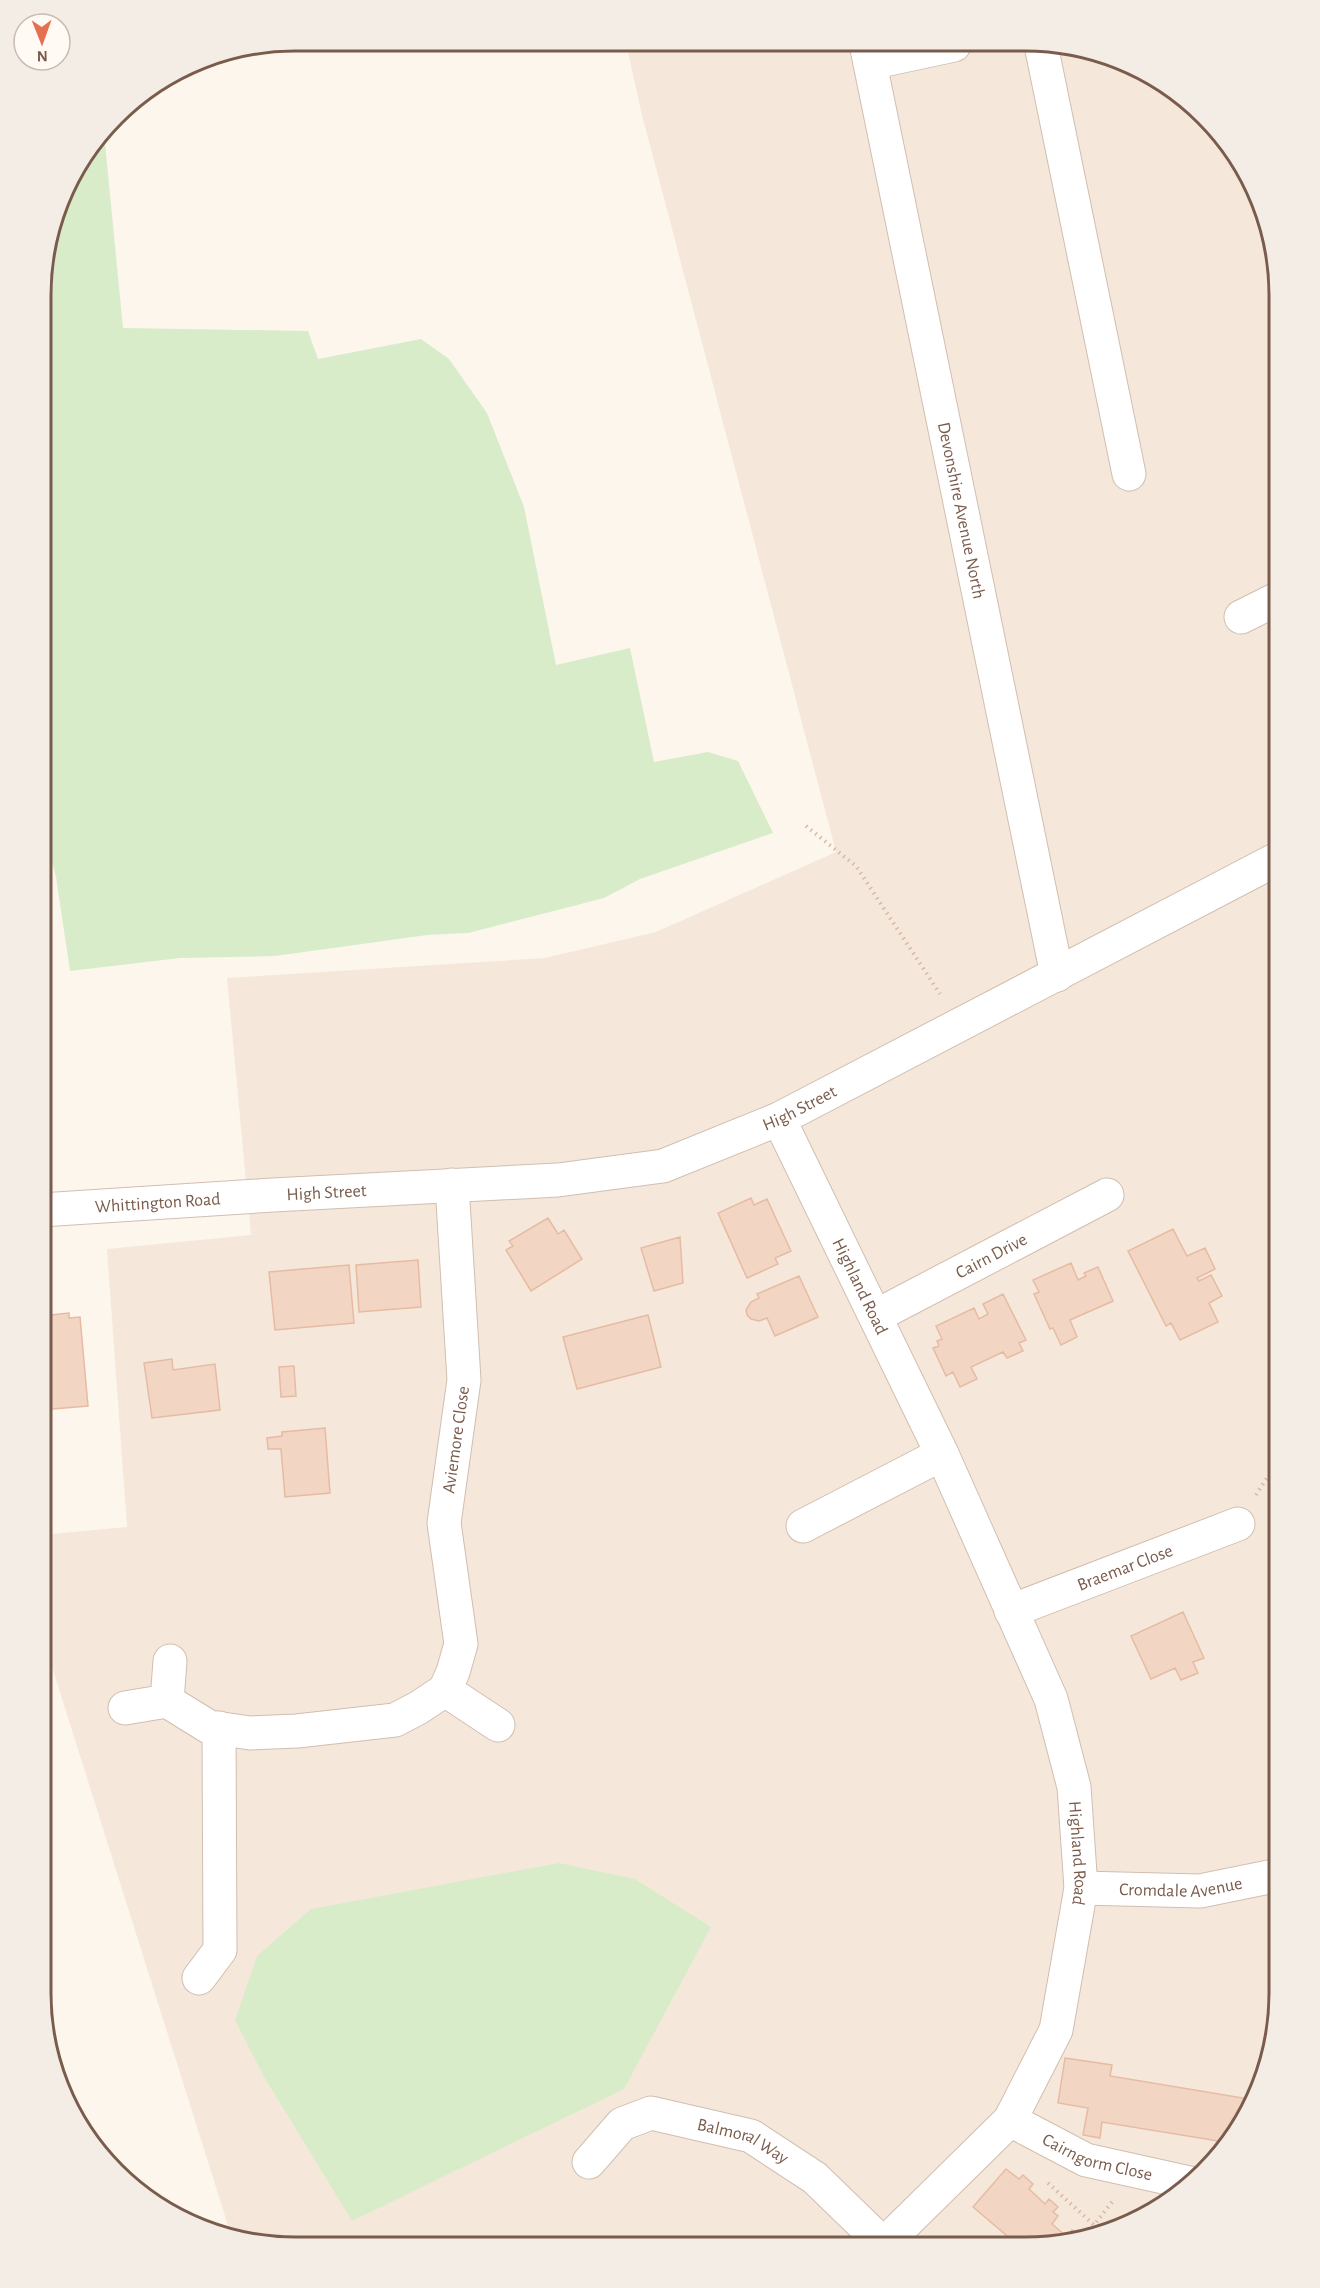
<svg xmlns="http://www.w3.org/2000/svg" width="1320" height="2288" font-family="'Alegreya Sans',sans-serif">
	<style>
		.residential { fill: #f5e8da }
		.green { fill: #d8ecc9 }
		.building { fill: #f3d5c3; stroke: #e6bba3; stroke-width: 1.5 }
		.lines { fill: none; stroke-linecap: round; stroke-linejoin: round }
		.minor-casing { stroke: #d1beb0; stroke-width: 35 }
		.path { stroke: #d9b8a5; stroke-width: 4; stroke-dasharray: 1.5 4.5; stroke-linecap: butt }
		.minor { stroke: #fff; stroke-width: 33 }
		.labels { text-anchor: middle; stroke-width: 5; stroke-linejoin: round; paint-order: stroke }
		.street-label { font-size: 18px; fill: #7a5c4d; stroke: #fffaf3 }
		.rim { fill: none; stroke: #7a5c4d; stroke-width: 3 }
	</style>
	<rect width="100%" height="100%" fill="#fdf6ec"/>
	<path class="residential" d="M 626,43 L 1075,45 L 1137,67 L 1193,103 L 1236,153 L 1266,213 L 1279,295 L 1279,2010 L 1260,2090 L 1227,2148 L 1167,2204 L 1107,2234 L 1025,2247 L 261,2245 L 232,2238 L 41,1632 L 41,1535 L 127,1527 L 107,1249 L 251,1235 L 227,978 L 545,958 L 656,932 L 836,852 L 641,111 Z"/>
	<path class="green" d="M 104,133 L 123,328 L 308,331 L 318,359 L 421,339 L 449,359 L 487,413 L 524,507 L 556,665 L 630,648 L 654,762 L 708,752 L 738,761 L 773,833 L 640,879 L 604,898 L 468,933 L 427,935 L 275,956 L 180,958 L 70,971 L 56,877 L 42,823 L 43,262 L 67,182 Z
		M 559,1863 L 635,1879 L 711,1927 L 624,2089 L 352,2221 L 263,2075 L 235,2020 L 257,1956 L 311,1909 Z"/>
	<path class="building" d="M 751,1198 L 754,1205 L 767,1199 L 791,1251 L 775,1258 L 778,1264 L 747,1278 L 718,1213 Z
		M 548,1218 L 558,1234 L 564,1230 L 582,1259 L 531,1291 L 506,1250 L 513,1246 L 509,1241 Z
		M 1173,1229 L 1187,1256 L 1205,1248 L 1215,1269 L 1197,1278 L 1199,1281 L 1211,1275 L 1222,1296 L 1209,1303 L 1218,1322 L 1180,1340 L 1171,1323 L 1166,1326 L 1128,1251 Z
		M 680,1237 L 683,1283 L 654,1291 L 641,1248 Z
		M 418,1260 L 421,1307 L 359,1312 L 356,1265 Z
		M 1071,1263 L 1078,1280 L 1086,1276 L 1084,1273 L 1098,1267 L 1113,1301 L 1070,1320 L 1077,1337 L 1061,1345 L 1053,1328 L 1050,1329 L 1034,1294 L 1039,1292 L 1033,1280 Z
		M 349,1265 L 354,1323 L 275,1330 L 269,1272 Z
		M 799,1276 L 818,1317 L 775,1336 L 767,1318 L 759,1321 L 751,1319 L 747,1315 L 746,1310 L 751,1302 L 759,1298 L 757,1294 Z
		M 1003,1294 L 1026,1340 L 1019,1343 L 1023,1351 L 1007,1358 L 1003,1352 L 971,1367 L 977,1379 L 960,1387 L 953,1372 L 946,1376 L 933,1348 L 939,1346 L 937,1341 L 942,1339 L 936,1326 L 974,1308 L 979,1319 L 988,1314 L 983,1304 Z
		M 69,1313 L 69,1318 L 80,1317 L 88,1406 L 41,1410 L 41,1316 Z
		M 648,1315 L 661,1367 L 577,1389 L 563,1337 Z
		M 172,1359 L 173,1370 L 215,1364 L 220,1410 L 152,1418 L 144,1363 Z
		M 294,1366 L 296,1396 L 281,1397 L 279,1367 Z
		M 325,1428 L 330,1493 L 285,1497 L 281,1449 L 268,1449 L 267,1438 L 282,1436 L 282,1432 Z
		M 1183,1612 L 1204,1658 L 1193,1662 L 1198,1673 L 1181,1680 L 1175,1668 L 1151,1679 L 1131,1636 Z
		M 1065,2058 L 1112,2065 L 1110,2076 L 1255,2100 L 1230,2143 L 1102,2122 L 1100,2138 L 1083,2135 L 1088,2108 L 1058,2103 Z
		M 1006,2169 L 1019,2179 L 1023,2175 L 1033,2184 L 1029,2189 L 1045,2204 L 1049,2199 L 1058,2207 L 1053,2212 L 1058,2216 L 1052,2224 L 1066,2236 L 1072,2230 L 1082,2238 L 1020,2247 L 973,2207 Z"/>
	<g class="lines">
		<defs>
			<g id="minor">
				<path id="s1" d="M 866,44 L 1057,975"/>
				<path d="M 1041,45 L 1129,474"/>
				<path d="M 870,63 L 954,45"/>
				<path d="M 1241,617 L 1279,598"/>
				<path id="s2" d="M 779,1119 L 942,1454 L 1051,1699 L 1074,1787 L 1081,1888 L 1056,2030 L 1010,2120 L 881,2247"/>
				<path id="s3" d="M 41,1210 L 273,1195 L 558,1180 L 663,1166 L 779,1119 L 1279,858"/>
				<path id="s4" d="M 876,1316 L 1107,1195"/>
				<path d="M 803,1526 L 942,1454"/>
				<path id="s5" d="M 1011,1611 L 1238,1524"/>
				<path d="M 445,1690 L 498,1725"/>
				<path id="s6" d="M 167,1701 L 209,1727 L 250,1733 L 297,1731 L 395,1720 L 418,1708 L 445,1690 L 453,1672 L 461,1644 L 444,1523 L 464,1380 L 452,1185"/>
				<path d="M 125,1708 L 167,1701 L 170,1661"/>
				<path id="s7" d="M 1081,1888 L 1200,1891 L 1279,1875"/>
				<path d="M 199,1978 L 220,1950 L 219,1728"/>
				<path id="s8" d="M 1010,2120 L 1086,2160 L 1190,2183"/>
				<path id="s9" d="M 589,2162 L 622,2124 L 651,2113 L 751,2136 L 815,2178 L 883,2244"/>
			</g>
		</defs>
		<use href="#minor" class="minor-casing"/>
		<path class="path" d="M 806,826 L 856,866 L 940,994
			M 1256,1495 L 1269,1475 L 1279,1471
			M 1048,2183 L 1094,2225 L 1112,2202"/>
		<use href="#minor" class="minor"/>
	</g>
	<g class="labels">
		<g class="street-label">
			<text dy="6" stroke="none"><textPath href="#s1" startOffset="476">Devonshire Avenue North</textPath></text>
			<text dy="6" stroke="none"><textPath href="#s3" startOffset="772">High Street</textPath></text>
			<text dy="6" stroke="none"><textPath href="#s3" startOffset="286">High Street</textPath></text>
			<text dy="6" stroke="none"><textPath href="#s3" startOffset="117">Whittington Road</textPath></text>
			<text dy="6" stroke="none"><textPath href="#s4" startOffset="130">Cairn Drive</textPath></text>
			<text dy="6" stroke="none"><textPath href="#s2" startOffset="186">Highland Road</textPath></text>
			<text dy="6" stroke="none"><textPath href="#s6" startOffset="550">Aviemore Close</textPath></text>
			<text dy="6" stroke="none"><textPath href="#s5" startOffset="122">Braemar Close</textPath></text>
			<text dy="6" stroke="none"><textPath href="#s2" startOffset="798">Highland Road</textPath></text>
			<text dy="6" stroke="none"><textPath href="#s7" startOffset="100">Cromdale Avenue</textPath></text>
			<text dy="6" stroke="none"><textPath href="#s9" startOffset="178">Balmoral Way</textPath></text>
			<text dy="6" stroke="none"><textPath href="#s8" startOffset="96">Cairngorm Close</textPath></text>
		</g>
	</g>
	<path d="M0 0H1320V2288H0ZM295 51H1025A244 244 0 0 1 1269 295V1993A244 244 0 0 1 1025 2237H295A244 244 0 0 1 51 1993V295A244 244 0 0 1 295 51Z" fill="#f4ede6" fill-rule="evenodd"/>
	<path class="rim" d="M295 51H1025A244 244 0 0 1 1269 295V1993A244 244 0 0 1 1025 2237H295A244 244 0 0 1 51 1993V295A244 244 0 0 1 295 51Z"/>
	<g transform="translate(42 42) rotate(179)"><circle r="28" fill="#fffaf3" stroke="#cabbb1" stroke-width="1.5"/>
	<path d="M0-4.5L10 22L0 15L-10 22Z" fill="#e76f51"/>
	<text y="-9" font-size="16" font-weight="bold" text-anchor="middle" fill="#7a5c4d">N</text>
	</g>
</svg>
